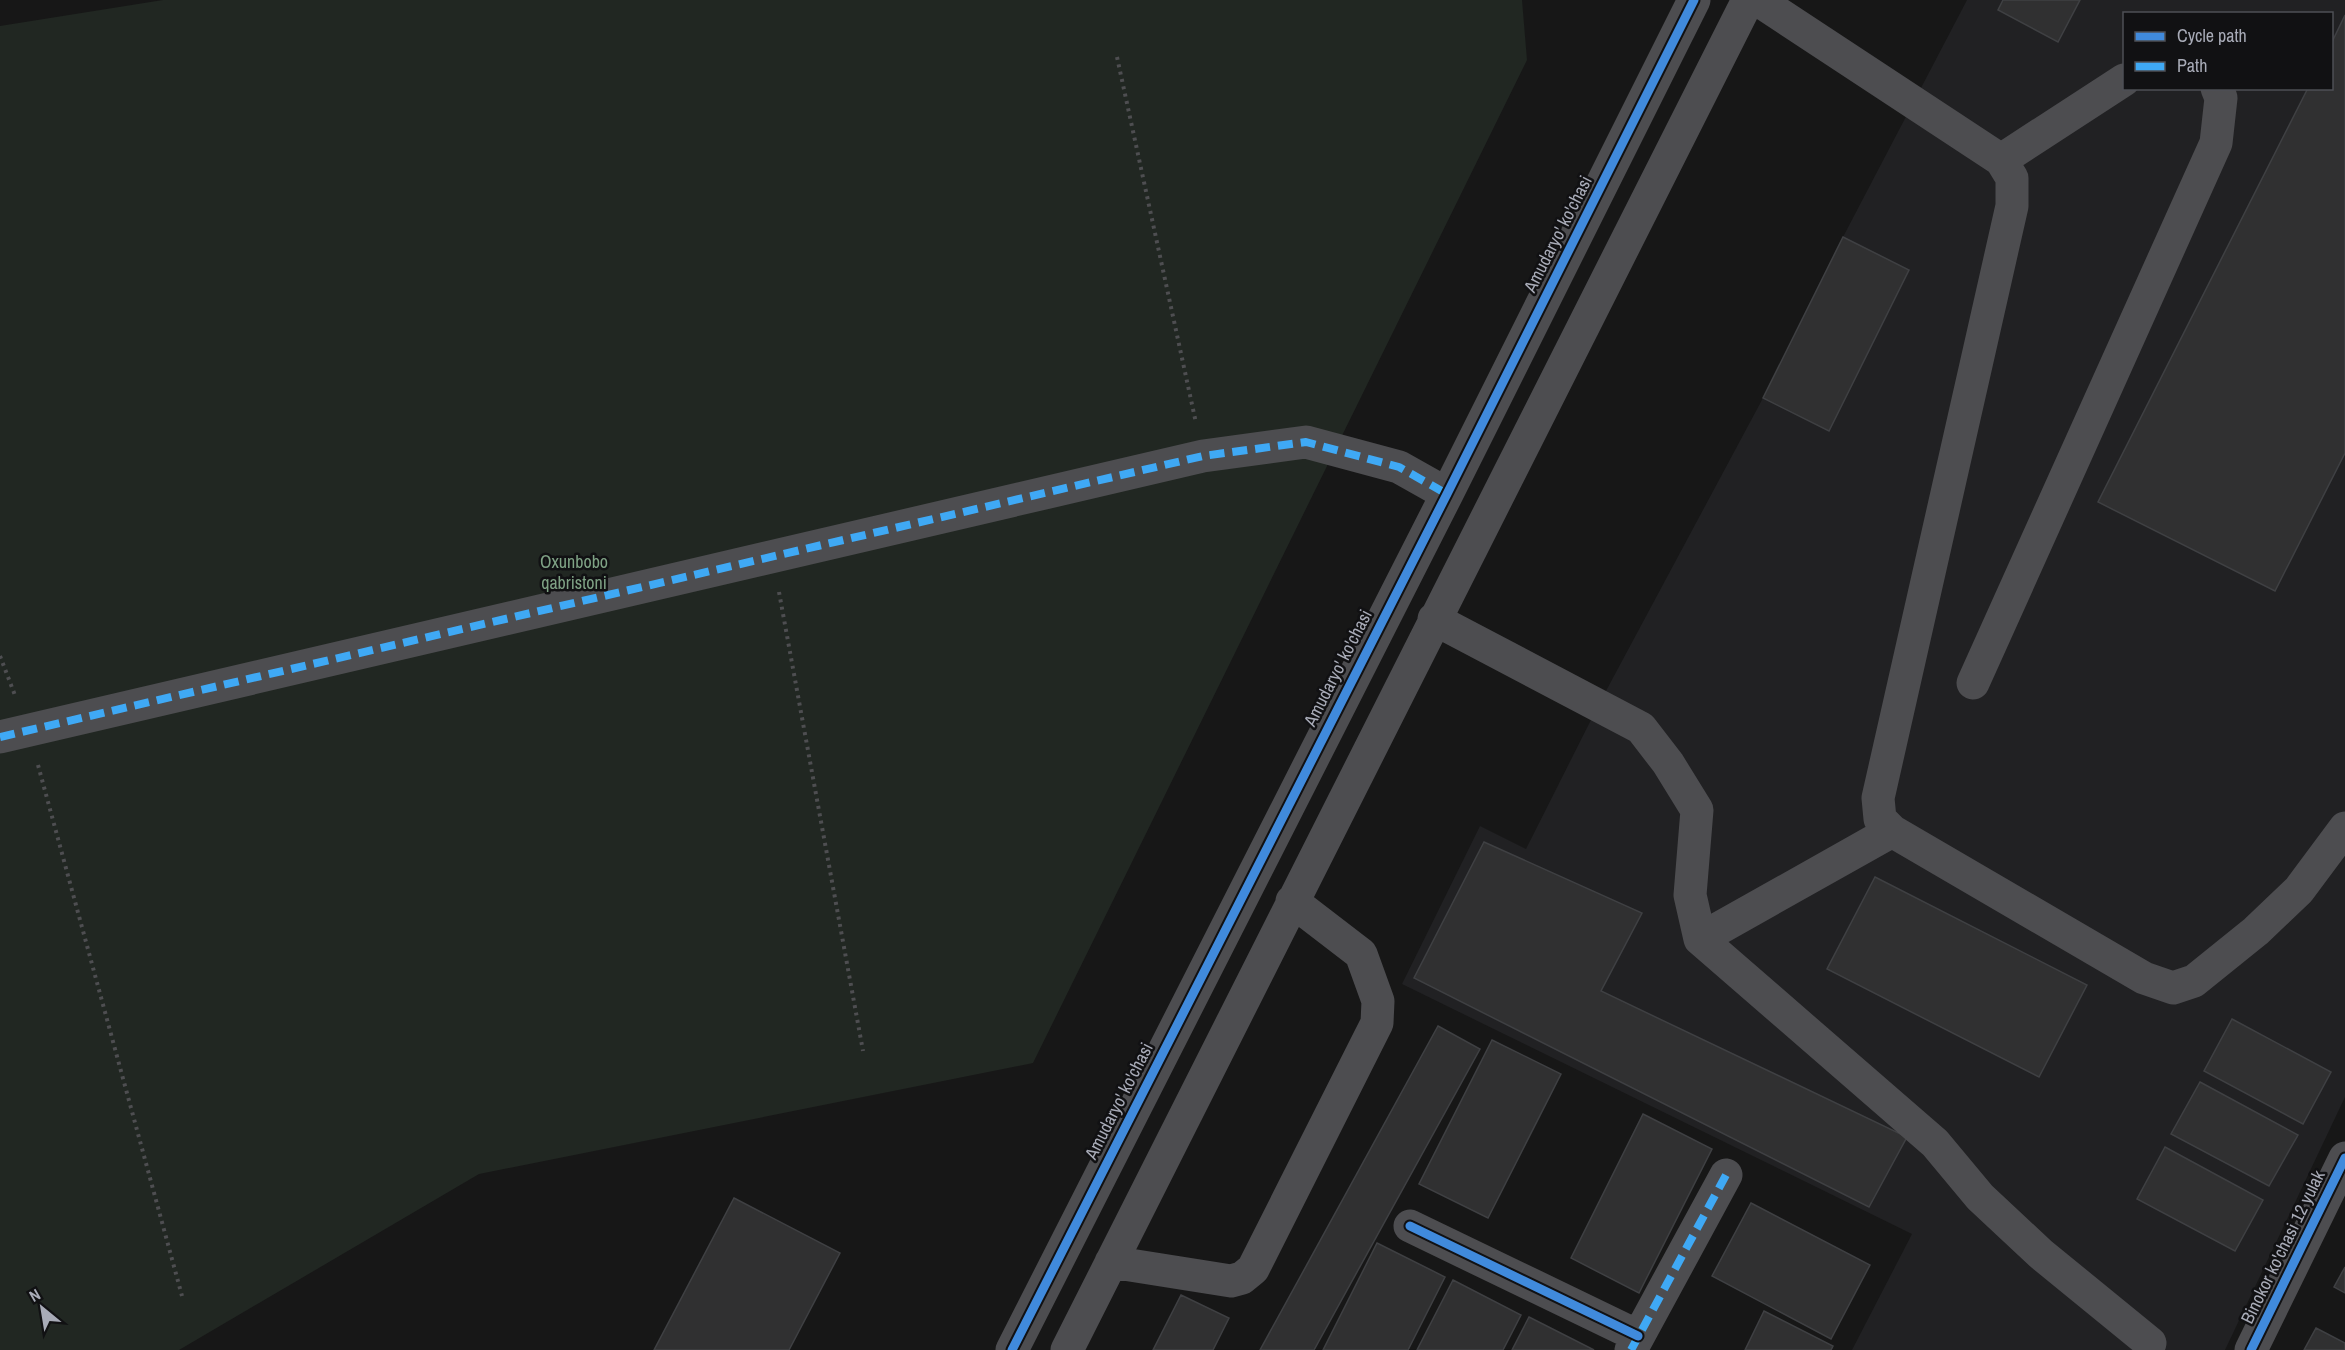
<svg xmlns="http://www.w3.org/2000/svg" width="2345" height="1350" font-family="'Archivo Narrow',sans-serif">
	<style>
		.built { fill: #212123; fill-rule: evenodd }
		.green { fill: #212722 }
		.building { fill: #303031; stroke: #3f4043; stroke-width: 1.5 }
		.lines { fill: none; stroke-linecap: round; stroke-linejoin: round }
		.path { stroke: #4e4e51; stroke-width: 4; stroke-dasharray: 3 4.5; stroke-linecap: butt }
		.minor { stroke: #4d4d50; stroke-width: 33 }
		.quiet { stroke: #3fa9f5; stroke-width: 8; stroke-dasharray: 15 8; stroke-linecap: butt }
		.cycleway-casing { stroke: #111113; stroke-width: 13 }
		.cycleway { stroke: #408adc; stroke-width: 9 }
		.labels { text-anchor: middle; stroke-width: 5; stroke-linejoin: round; paint-order: stroke }
		.street-label { font-size: 18px; fill: #a8abb7; stroke: #111113 }
		.park-label { font-size: 18px; fill: #7fa285; stroke: #111113 }
	</style>
	<rect width="100%" height="100%" fill="#171717"/>
	<path class="built" d="M 1967,0 L 2345,0 L 2345,1097 L 2225,1350 L 1852,1350 L 1912,1234 L 1402,984 L 1480,826 L 1526,849 L 1599,704 L 1763,398 L 1843,237 ZM 2124,14 L 2332,14 L 2332,88 L 2124,88 Z"/>
	<path class="green" d="M 163,0 L 1522,0 L 1527,60 L 1033,1063 L 479,1174 L 179,1350 L 0,1350 L 0,26 Z"/>
	<path class="building" d="M 2003,0 L 2080,0 L 2058,42 L 1998,10 Z
		M 2345,15 L 2345,453 L 2275,591 L 2098,502 L 2308,88 L 2332,88 L 2332,42 Z
		M 1843,237 L 1909,270 L 1829,431 L 1763,398 Z
		M 1484,842 L 1642,913 L 1601,991 L 1907,1137 L 1869,1207 L 1414,978 Z
		M 1875,877 L 2087,985 L 2039,1077 L 1827,969 Z
		M 2232,1019 L 2331,1072 L 2303,1124 L 2204,1071 Z
		M 1438,1026 L 1480,1049 L 1314,1350 L 1260,1350 Z
		M 1492,1040 L 1561,1074 L 1488,1218 L 1419,1184 Z
		M 2200,1082 L 2298,1135 L 2269,1186 L 2171,1134 Z
		M 1643,1114 L 1712,1149 L 1639,1293 L 1571,1258 Z
		M 2165,1147 L 2263,1200 L 2235,1251 L 2137,1199 Z
		M 734,1198 L 840,1253 L 789,1350 L 654,1350 Z
		M 1751,1203 L 1870,1265 L 1831,1339 L 1712,1276 Z
		M 1377,1243 L 1445,1277 L 1408,1350 L 1323,1350 Z
		M 2345,1267 L 2345,1293 L 2334,1287 Z
		M 1453,1280 L 1521,1315 L 1503,1350 L 1417,1350 Z
		M 1181,1295 L 1229,1318 L 1213,1350 L 1153,1350 Z
		M 1764,1311 L 1833,1346 L 1831,1350 L 1745,1350 Z
		M 1529,1317 L 1594,1350 L 1512,1350 Z
		M 2316,1328 L 2345,1343 L 2345,1350 L 2304,1350 Z"/>
	<g class="lines">
		<path class="path" d="M 1117,57 L 1196,423
			M 779,592 L 863,1051
			M 0,656 L 16,698
			M 38,765 L 182,1296"/>
		<path class="minor" d="M 1758,0 L 2001,160 L 2012,178 L 2012,206 L 1878,798 L 1880,819 L 1892,831 L 2144,978 L 2173,988 L 2194,981 L 2256,931 L 2299,890 L 2345,828
			M 2001,160 L 2124,80
			M 1434,619 L 1641,728 L 1668,763 L 1697,810 L 1690,895 L 1700,939 L 1935,1143 L 1980,1197 L 2041,1254 L 2150,1343
			M 1973,683 L 2216,143 L 2221,98 L 2217,88
			M 0,737 L 1203,456 L 1306,442 L 1399,467 L 1447,494
			M 1700,939 L 1892,831
			M 1410,1226 L 1638,1336
			M 1111,1262 L 1231,1281 L 1242,1278 L 1253,1269 L 1377,1023 L 1378,1001 L 1361,954 L 1292,901
			M 1012,1350 L 1447,494 L 1694,0
			M 1067,1350 L 1748,0
			M 1631,1350 L 1726,1175
			M 2251,1350 L 2345,1158"/>
		<path class="quiet" d="M 0,737 L 1203,456 L 1306,442 L 1399,467 L 1447,494
			M 1631,1350 L 1726,1175"/>
		<defs>
			<path id="cycleway" d="M 1410,1226 L 1638,1336
				M 1012,1350 L 1447,494 L 1694,0
				M 2251,1350 L 2345,1158"/>
		</defs>
		<use href="#cycleway" class="cycleway-casing"/>
		<use href="#cycleway" class="cycleway"/>
	</g>
	<g class="labels">
		<g class="street-label">
			<text transform="translate(1558 234) rotate(-63)" y="6">Amudaryo' ko'chasi</text>
			<text transform="translate(1338 668) rotate(-63)" y="6">Amudaryo' ko'chasi</text>
			<text transform="translate(1119 1101) rotate(-63)" y="6">Amudaryo' ko'chasi</text>
			<text transform="translate(2283 1247) rotate(-64)" y="6">Binokor ko'chasi 12 yulak</text>
		</g>
		<g class="park-label">
			<text x="574" y="568">Oxunbobo<tspan x="574" dy="21">qabristoni</tspan></text>
		</g>
	</g>
	<rect x="2123" y="12" width="210" height="78" fill="#111113" stroke="#4d4f55" stroke-width="1.5"/>
	<rect x="2135" y="32" width="30" height="9" fill="#408adc" stroke="#4d4f55" stroke-width="1.5"/>
	<text x="2177" y="42" font-size="18" fill="#a8abb7">Cycle path</text>
	<rect x="2135" y="62" width="30" height="9" fill="#3fa9f5" stroke="#4d4f55" stroke-width="1.5"/>
	<text x="2177" y="72" font-size="18" fill="#a8abb7">Path</text>
	<g transform="translate(42 1308) rotate(330)" stroke="#111113" stroke-width="4.5" paint-order="stroke">
	<path d="M0-4.5L10 22L0 15L-10 22Z" fill="#a8abb7"/>
	<text y="-9" font-size="16" font-weight="bold" text-anchor="middle" fill="#a8abb7">N</text>
	</g>
</svg>
